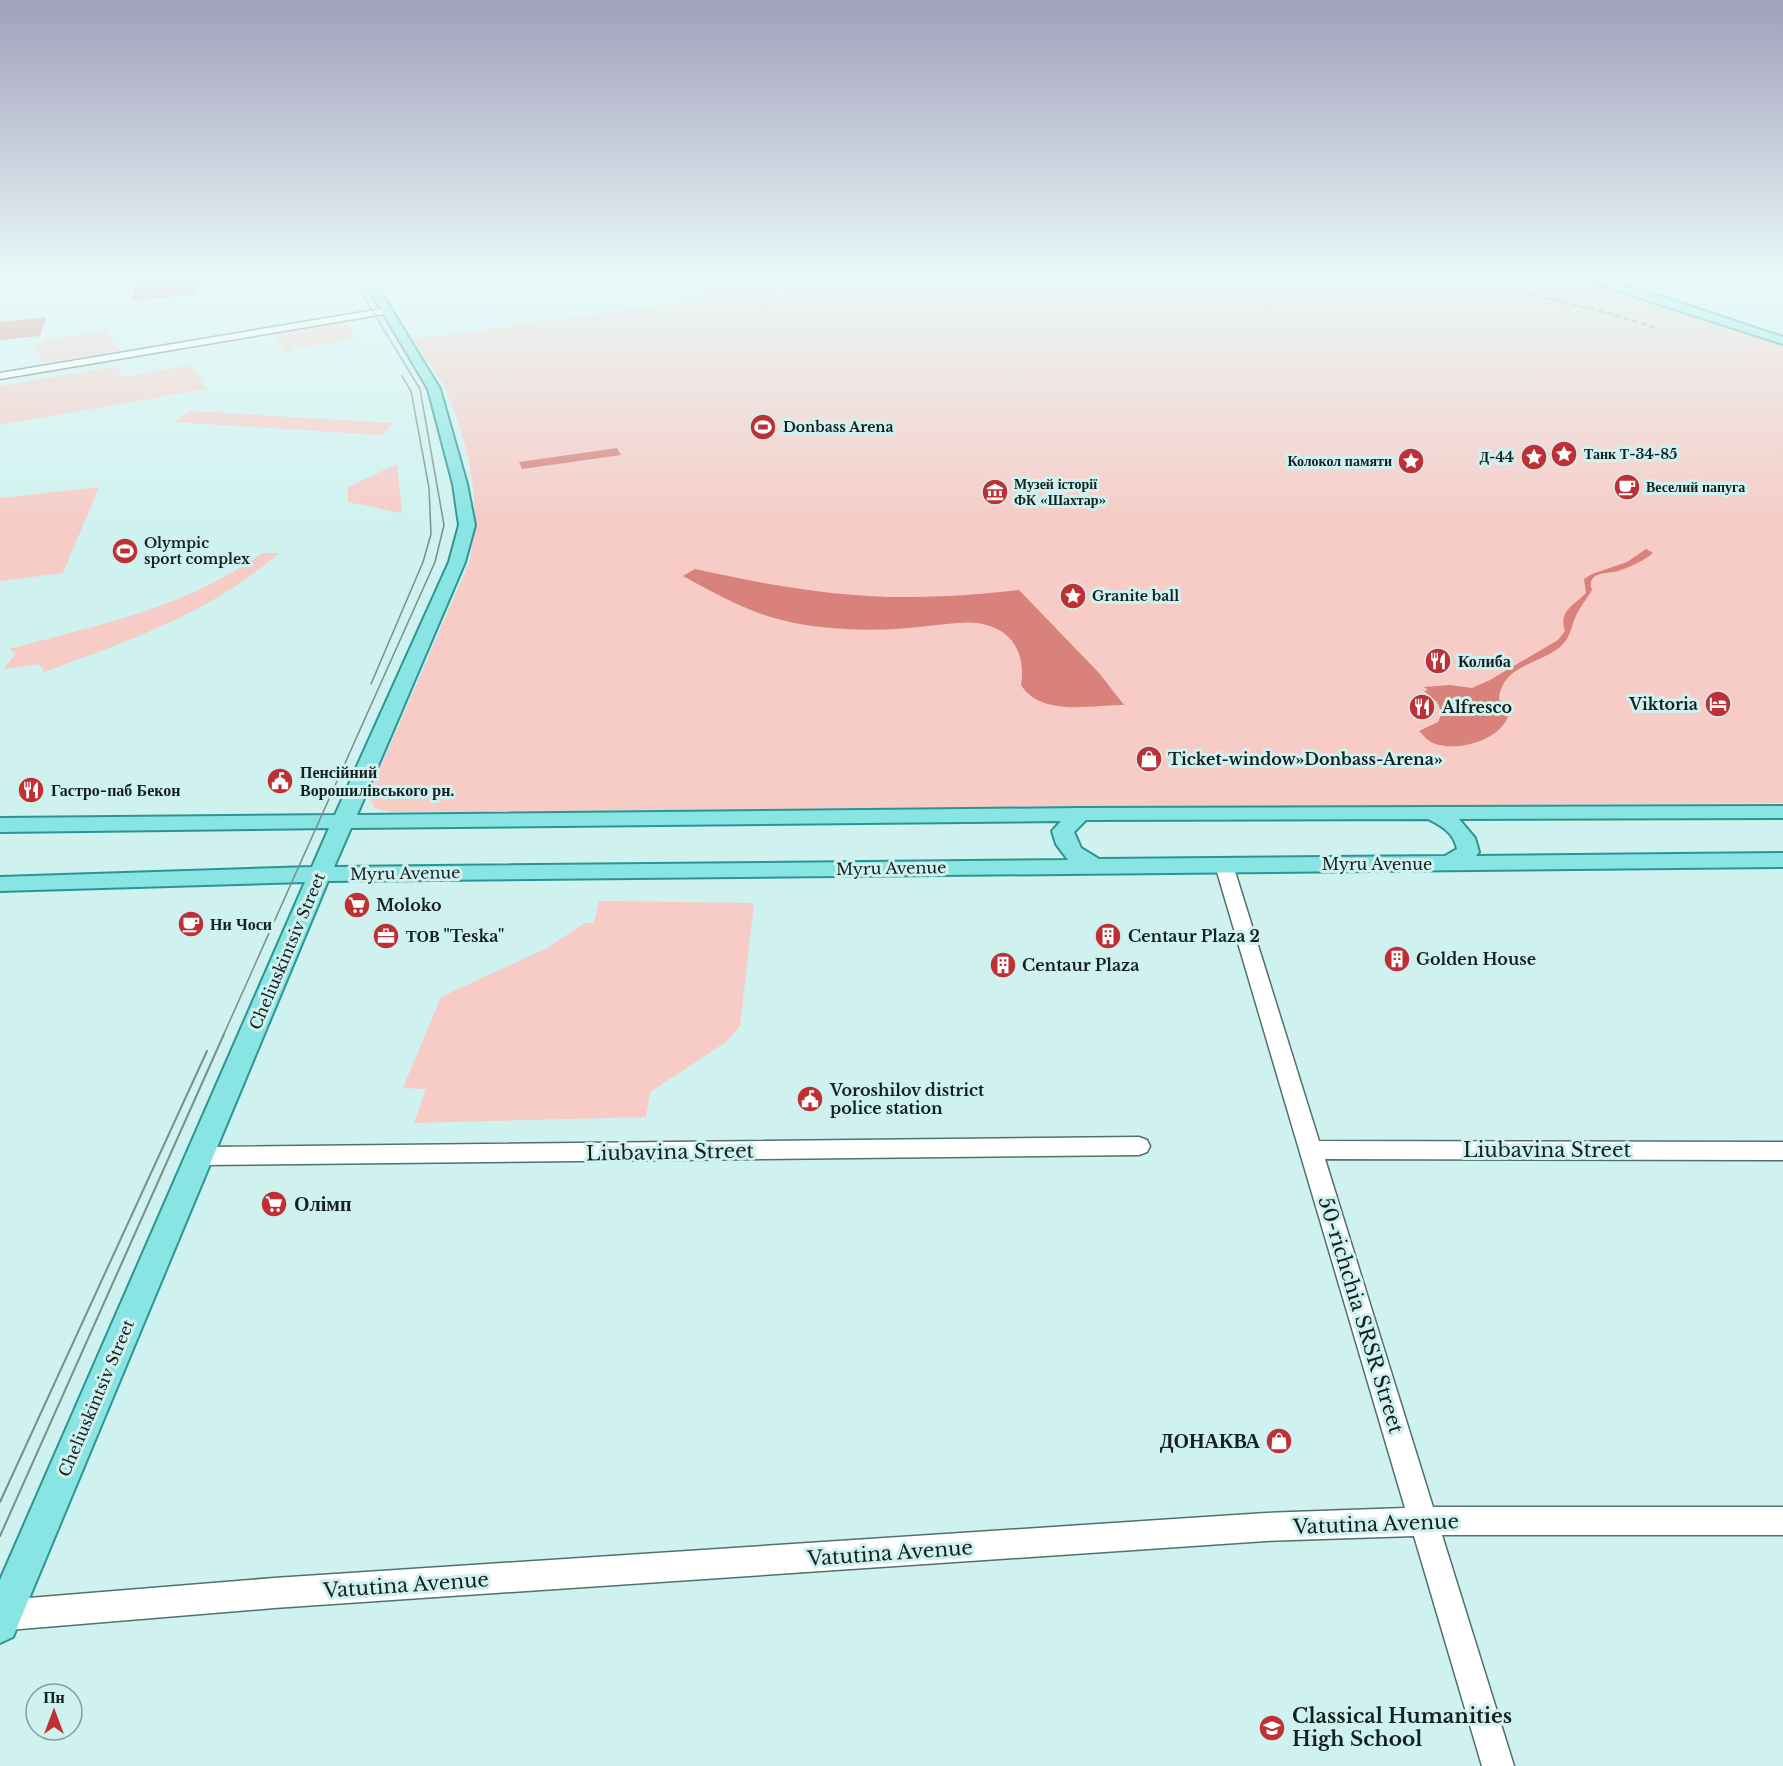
<svg xmlns="http://www.w3.org/2000/svg" width="1783" height="1766" font-family="'Libre Baskerville',serif">
	<style>
		.green { fill: #f7cbc6 }
		.water { fill: #d9817b }
		.lines { fill: none; stroke-linecap: round; stroke-linejoin: round }
		.minor-casing { stroke: #51706f; stroke-width: 3 }
		.major-casing { stroke: #2c9593; stroke-width: 4 }
		.minor { fill: #fff; fill-rule: evenodd }
		.major { fill: #88e5e3; fill-rule: evenodd }
		.tram-far1 { stroke: #778f8d; stroke-width: 1.5 }
		.tram { stroke: #778f8d; stroke-width: 2 }
		.rail { stroke: #778f8d; stroke-width: 2; stroke-dasharray: 6 3; stroke-linecap: butt }
		.labels { text-anchor: middle; stroke-width: 6; stroke-linejoin: round; paint-order: stroke }
		.far-poi-label { font-size: 14px; font-weight: bold; fill: #142120; stroke: #cff1ef; text-anchor: start }
		.poi-label { font-size: 16px; font-weight: bold; fill: #142120; stroke: #cff1ef; text-anchor: start }
		.street-label { font-size: 16px; fill: #142120; stroke: #cff1ef }
		.near-street-label { font-size: 20px; fill: #142120; stroke: #cff1ef }
		.near-poi-label { font-size: 20px; font-weight: bold; fill: #142120; stroke: #cff1ef; text-anchor: start }
	</style>
	<rect width="100%" height="100%" fill="#cff1ef"/>
	<path class="green" d="M 687,279 L 878,279 L 885,283 L 787,297 L 775,288 L 709,298 Z
		M 881,279 L 1575,279 L 1643,295 L 1783,346 L 1783,803 L 392,812 L 375,808 L 368,796 L 469,563 C 483,505 469,444 446,390 C 438,372 423,356 413,339 L 773,290 L 784,299 L 889,284 Z
		M 347,322 L 356,339 L 292,349 L 292,354 L 286,355 L 275,333 Z
		M 105,331 L 119,350 L 44,363 L 33,346 L 42,344 L 43,340 Z
		M 191,365 L 206,389 L 0,425 L 0,386 L 117,366 L 122,377 Z
		M 191,411 L 394,423 L 381,435 L 174,422 Z
		M 397,464 L 402,513 L 348,502 L 348,487 Z
		M 99,487 L 63,573 L 0,581 L 0,498 Z
		M 262,553 L 279,553 C 211,613 128,641 44,672 L 39,664 L 4,669 L 16,653 L 9,649 C 96,626 189,607 262,553 Z
		M 599,901 L 754,903 L 740,1026 L 726,1042 L 650,1092 L 646,1117 L 414,1123 L 426,1089 L 403,1088 L 441,997 L 547,948 L 585,923 L 594,923 Z"/>
	<path class="water" d="M 166,279 L 199,279 L 198,294 L 132,301 L 136,282 Z
		M 47,317 L 40,336 L 0,340 L 0,322 Z
		M 617,448 L 621,455 L 522,469 L 519,462 Z
		M 1646,549 L 1653,553 C 1643,561 1630,567 1618,571 C 1611,573 1600,572 1594,577 C 1590,581 1590,585 1592,590 C 1588,597 1583,603 1579,610 C 1571,623 1572,637 1560,647 C 1538,665 1502,665 1499,699 L 1509,713 C 1503,740 1457,753 1433,743 C 1428,741 1423,735 1419,731 L 1438,722 L 1442,713 L 1437,702 L 1424,691 L 1428,690 L 1424,687 L 1450,685 L 1472,688 L 1490,680 L 1558,640 L 1565,631 C 1558,610 1575,605 1586,593 L 1584,579 L 1592,574 L 1627,562 Z
		M 695,569 C 767,585 840,598 913,597 C 949,597 984,594 1019,590 L 1099,673 L 1124,705 C 1091,705 1041,717 1021,685 C 1025,662 1018,638 995,628 C 975,618 949,624 928,626 C 902,629 872,631 846,629 C 824,628 799,625 778,619 C 746,611 712,592 683,576 Z"/>
	<g class="lines">
		<defs>
			<path id="minor" d="M 387,308 L 390,309 L 390,313 L 0,379 L 0,373 Z
				M 1224,859 L 1230,861 L 1233,865 L 1319,1141 L 1783,1142 L 1783,1160 L 1325,1159 L 1433,1507 L 1783,1507 L 1783,1535 L 1442,1535 L 1514,1766 L 1482,1766 L 1414,1536 L 1266,1541 L 274,1608 L 8,1630 L 0,1633 L 0,1602 L 4,1600 L 274,1578 L 1266,1513 L 1405,1508 L 1215,865 L 1218,861 Z
				M 1139,1137 L 1147,1140 L 1150,1146 L 1147,1152 L 1139,1155 L 200,1165 L 192,1162 L 189,1156 L 192,1150 L 200,1147 Z"/>
			<path id="major" d="M 363,279 L 373,279 L 440,389 L 467,484 L 475,525 L 465,562 L 357,815 L 1081,808 L 1783,806 L 1783,818 L 1459,819 L 1475,838 L 1479,852 L 1476,856 L 1783,853 L 1783,867 L 328,881 L 13,1637 L 0,1643 L 0,1580 L 305,882 L 0,891 L 0,877 L 312,867 L 329,828 L 0,832 L 0,818 L 335,815 L 449,562 L 459,525 L 453,484 L 428,389 ZM 1428,819 C 1442,826 1454,833 1457,849 L 1445,856 L 1099,859 L 1081,848 L 1074,832 L 1086,820 ZM 1061,821 L 1052,831 L 1056,844 L 1068,860 L 334,867 L 351,828 Z
				M 1581,279 L 1598,279 L 1656,295 L 1783,337 L 1783,344 Z"/>
		</defs>
		<use href="#minor" class="minor-casing"/>
		<use href="#major" class="major-casing"/>
		<use href="#minor" class="minor"/>
		<use href="#major" class="major"/>
		<path class="tram-far1" d="M 371,684 L 423,562 L 431,534 L 429,488 L 411,391 L 402,376
			M 223,1036 L 435,562 L 444,525 L 420,389 L 353,279"/>
		<path class="tram" d="M 0,1502 L 207,1051
			M 0,1536 L 224,1034"/>
		<path class="rail" d="M 1466,279 L 1616,315 L 1658,329"/>
	</g>
	<linearGradient id="sky" x2="0" y2="1"><stop stop-color="#a2a0bc"/><stop offset="0.53" stop-color="#e9f9f8"/><stop offset="1" stop-color="#e9f9f8" stop-opacity="0"/></linearGradient>
	<rect width="1783" height="526" fill="url(#sky)"/>
	<defs>
		<symbol id="stadium-disc" viewBox="-11 -11 22 22"><circle r="9.5" fill="#bf3034" stroke="#cff1ef"/><path d="M0-5a6.5 5 0 1 0 0 10a6.5 5 0 1 0 0-10ZM-3.5-1.8h7v3.6h-7Z" fill="#fff"/></symbol>
		<symbol id="sight-disc" viewBox="-11 -11 22 22"><circle r="9.5" fill="#bf3034" stroke="#cff1ef"/><path d="M0-6L1.8-2.2L6-1.7L2.9 1.2L3.7 5.4L0 3.3L-3.7 5.4L-2.9 1.2L-6-1.7L-1.8-2.2Z" fill="#fff"/></symbol>
		<symbol id="cafe-disc" viewBox="-11 -11 22 22"><circle r="9.5" fill="#bf3034" stroke="#cff1ef"/><path d="M-5.5-4.5H6V0H3Q3 3.5 0 3.5H-2.5Q-5.5 3.5-5.5 0ZM3-3.2v2h1.7v-2ZM-6 4.5H4V6H-6Z" fill="#fff"/></symbol>
		<symbol id="museum-disc" viewBox="-11 -11 22 22"><circle r="9.5" fill="#bf3034" stroke="#cff1ef"/><path d="M0-6L6-3V-2H-6V-3ZM-5-1h2V3h-2ZM-1-1h2V3h-2ZM3-1h2V3H3ZM-6 4H6V6H-6Z" fill="#fff"/></symbol>
		<symbol id="restaurant-disc" viewBox="-11 -11 22 22"><circle r="9.5" fill="#bf3034" stroke="#cff1ef"/><path d="M-5-6h1v4h1v-4h1v4h1v-4h1v5L-1.5 .5V6h-2V.5L-5-1ZM5-6V6H3V1.5H1.5Q1.5-4 5-6Z" fill="#fff"/></symbol>
		<symbol id="hotel-disc" viewBox="-11 -11 22 22"><circle r="9.5" fill="#bf3034" stroke="#cff1ef"/><path d="M-6-4.5h1.5V1H6V5H4.5V3h-9V5H-6ZM-4 0a1.8 1.8 0 1 1 3.6 0ZM.5 0V-2.5h3Q6-2.5 6 0Z" fill="#fff"/></symbol>
		<symbol id="shop-disc" viewBox="-11 -11 22 22"><circle r="9.5" fill="#bf3034" stroke="#cff1ef"/><path d="M-5-2.5h2.3a2.7 3.5 0 0 1 5.4 0H5L5.5 6h-11ZM-1.5-2.5h3a1.5 2.3 0 0 0-3 0Z" fill="#fff"/></symbol>
		<symbol id="civic-disc" viewBox="-11 -11 22 22"><circle r="9.5" fill="#bf3034" stroke="#cff1ef"/><path d="M-.6-6.5H3V-4.5H.6V-3L4-1V1h2V6H-6V1h2V-1L-.6-3ZM-1.2 2.5V6h2.4V2.5Z" fill="#fff"/></symbol>
		<symbol id="supermarket-disc" viewBox="-11 -11 22 22"><circle r="9.5" fill="#bf3034" stroke="#cff1ef"/><path d="M-6-5.5h2.5l.6 2H6L4.5 2H-2.5L-4.4-4H-6ZM-1.5 3.2a1.3 1.3 0 1 0 .1 0ZM3 3.2a1.3 1.3 0 1 0 .1 0Z" fill="#fff"/></symbol>
		<symbol id="office-disc" viewBox="-11 -11 22 22"><circle r="9.5" fill="#bf3034" stroke="#cff1ef"/><path d="M-6-3h4V-5.5h4V-3h4V5H-6ZM-1-4.5V-3h2v-1.5ZM-6 0V1H6V0Z" fill="#fff"/></symbol>
		<symbol id="building-disc" viewBox="-11 -11 22 22"><circle r="9.5" fill="#bf3034" stroke="#cff1ef"/><path d="M-4-6H4V6H1V3H-1V6H-4ZM-2.5-4.3h1.7v1.8h-1.7ZM.8-4.3h1.7v1.8H.8ZM-2.5-1h1.7V.8h-1.7ZM.8-1h1.7V.8H.8Z" fill="#fff"/></symbol>
		<symbol id="school-disc" viewBox="-11 -11 22 22"><circle r="9.5" fill="#bf3034" stroke="#cff1ef"/><path d="M0-5L7-2L0 1L-7-2ZM-4 1L0 2.5L4 1V4Q0 6-4 4Z" fill="#fff"/></symbol>
	</defs>
	<g fill-rule="evenodd">
		<use href="#stadium-disc" x="748" y="412" width="30" height="30"/>
		<use href="#sight-disc" x="1549" y="439" width="30" height="30"/>
		<use href="#sight-disc" x="1519" y="442" width="30" height="30"/>
		<use href="#sight-disc" x="1396" y="446" width="30" height="30"/>
		<use href="#cafe-disc" x="1612" y="472" width="30" height="30"/>
		<use href="#museum-disc" x="980" y="477" width="30" height="30"/>
		<use href="#stadium-disc" x="110" y="536" width="30" height="30"/>
		<use href="#sight-disc" x="1058" y="581" width="30" height="30"/>
		<use href="#restaurant-disc" x="1423" y="646" width="30" height="30"/>
		<use href="#hotel-disc" x="1703" y="689" width="30" height="30"/>
		<use href="#restaurant-disc" x="1407" y="692" width="30" height="30"/>
		<use href="#shop-disc" x="1134" y="744" width="30" height="30"/>
		<use href="#civic-disc" x="265" y="766" width="30" height="30"/>
		<use href="#restaurant-disc" x="16" y="775" width="30" height="30"/>
		<use href="#supermarket-disc" x="342" y="890" width="30" height="30"/>
		<use href="#cafe-disc" x="176" y="909" width="30" height="30"/>
		<use href="#office-disc" x="371" y="921" width="30" height="30"/>
		<use href="#building-disc" x="1093" y="921" width="30" height="30"/>
		<use href="#building-disc" x="1382" y="944" width="30" height="30"/>
		<use href="#building-disc" x="988" y="950" width="30" height="30"/>
		<use href="#civic-disc" x="795" y="1084" width="30" height="30"/>
		<use href="#supermarket-disc" x="259" y="1189" width="30" height="30"/>
		<use href="#shop-disc" x="1264" y="1426" width="30" height="30"/>
		<use href="#school-disc" x="1257" y="1713" width="30" height="30"/>
	</g>
	<g class="labels">
		<g class="far-poi-label">
			<text x="783" y="432">Donbass Arena</text>
			<text x="1584" y="459">Танк Т-34-85</text>
			<text x="1514" y="462" text-anchor="end">Д-44</text>
			<text x="1392" y="466" text-anchor="end">Колокол памяти</text>
			<text x="1014" y="489">Музей історії<tspan x="1014" dy="16">ФК «Шахтар»</tspan></text>
			<text x="1646" y="492">Веселий папуга</text>
			<text x="144" y="548">Olympic<tspan x="144" dy="16">sport complex</tspan></text>
			<text x="1092" y="601">Granite ball</text>
		</g>
		<g class="poi-label">
			<text x="1458" y="667">Колиба</text>
			<text x="1698" y="710" text-anchor="end">Viktoria</text>
			<text x="1442" y="713">Alfresco</text>
			<text x="1168" y="765">Ticket-window»Donbass-Arena»</text>
			<text x="300" y="778">Пенсійний<tspan x="300" dy="18">Ворошилівського рн.</tspan></text>
			<text x="51" y="796">Гастро-паб Бекон</text>
			<text x="376" y="911">Moloko</text>
			<text x="210" y="930">Ни Чоси</text>
			<text x="406" y="942">ТОВ "Teska"</text>
			<text x="1128" y="942">Centaur Plaza 2</text>
			<text x="1416" y="965">Golden House</text>
			<text x="1022" y="971">Centaur Plaza</text>
			<text x="830" y="1096">Voroshilov district<tspan x="830" dy="18">police station</tspan></text>
		</g>
		<g class="street-label">
			<text x="1377" y="870">Myru Avenue</text>
			<text transform="translate(891 868) rotate(-1)" y="6">Myru Avenue</text>
			<text transform="translate(405 873) rotate(-1)" y="6">Myru Avenue</text>
			<text transform="translate(287 951) rotate(-67)" y="6">Cheliuskintsiv Street</text>
			<text transform="translate(96 1398) rotate(-67)" y="6">Cheliuskintsiv Street</text>
		</g>
		<g class="near-street-label">
			<text x="1547" y="1157">Liubavina Street</text>
			<text transform="translate(670 1152) rotate(-1)" y="7">Liubavina Street</text>
			<text transform="translate(1361 1315) rotate(73)" y="7">50-richchia SRSR Street</text>
			<text transform="translate(1376 1524) rotate(-2)" y="7">Vatutina Avenue</text>
			<text transform="translate(890 1553) rotate(-4)" y="7">Vatutina Avenue</text>
			<text transform="translate(406 1585) rotate(-4)" y="7">Vatutina Avenue</text>
		</g>
		<g class="near-poi-label">
			<text x="294" y="1211">Олімп</text>
			<text x="1260" y="1448" text-anchor="end">ДОНАКВА</text>
			<text x="1292" y="1723">Classical Humanities<tspan x="1292" dy="23">High School</tspan></text>
		</g>
	</g>
	<g transform="translate(54 1712)"><circle r="28" fill="#cff1ef" stroke="#849e9c" stroke-width="1.5"/>
	<path d="M0-4.5L10 22L0 15L-10 22Z" fill="#bf3034"/>
	<text y="-9" font-size="16" font-weight="bold" text-anchor="middle" fill="#142120">Пн</text>
	</g>
</svg>
